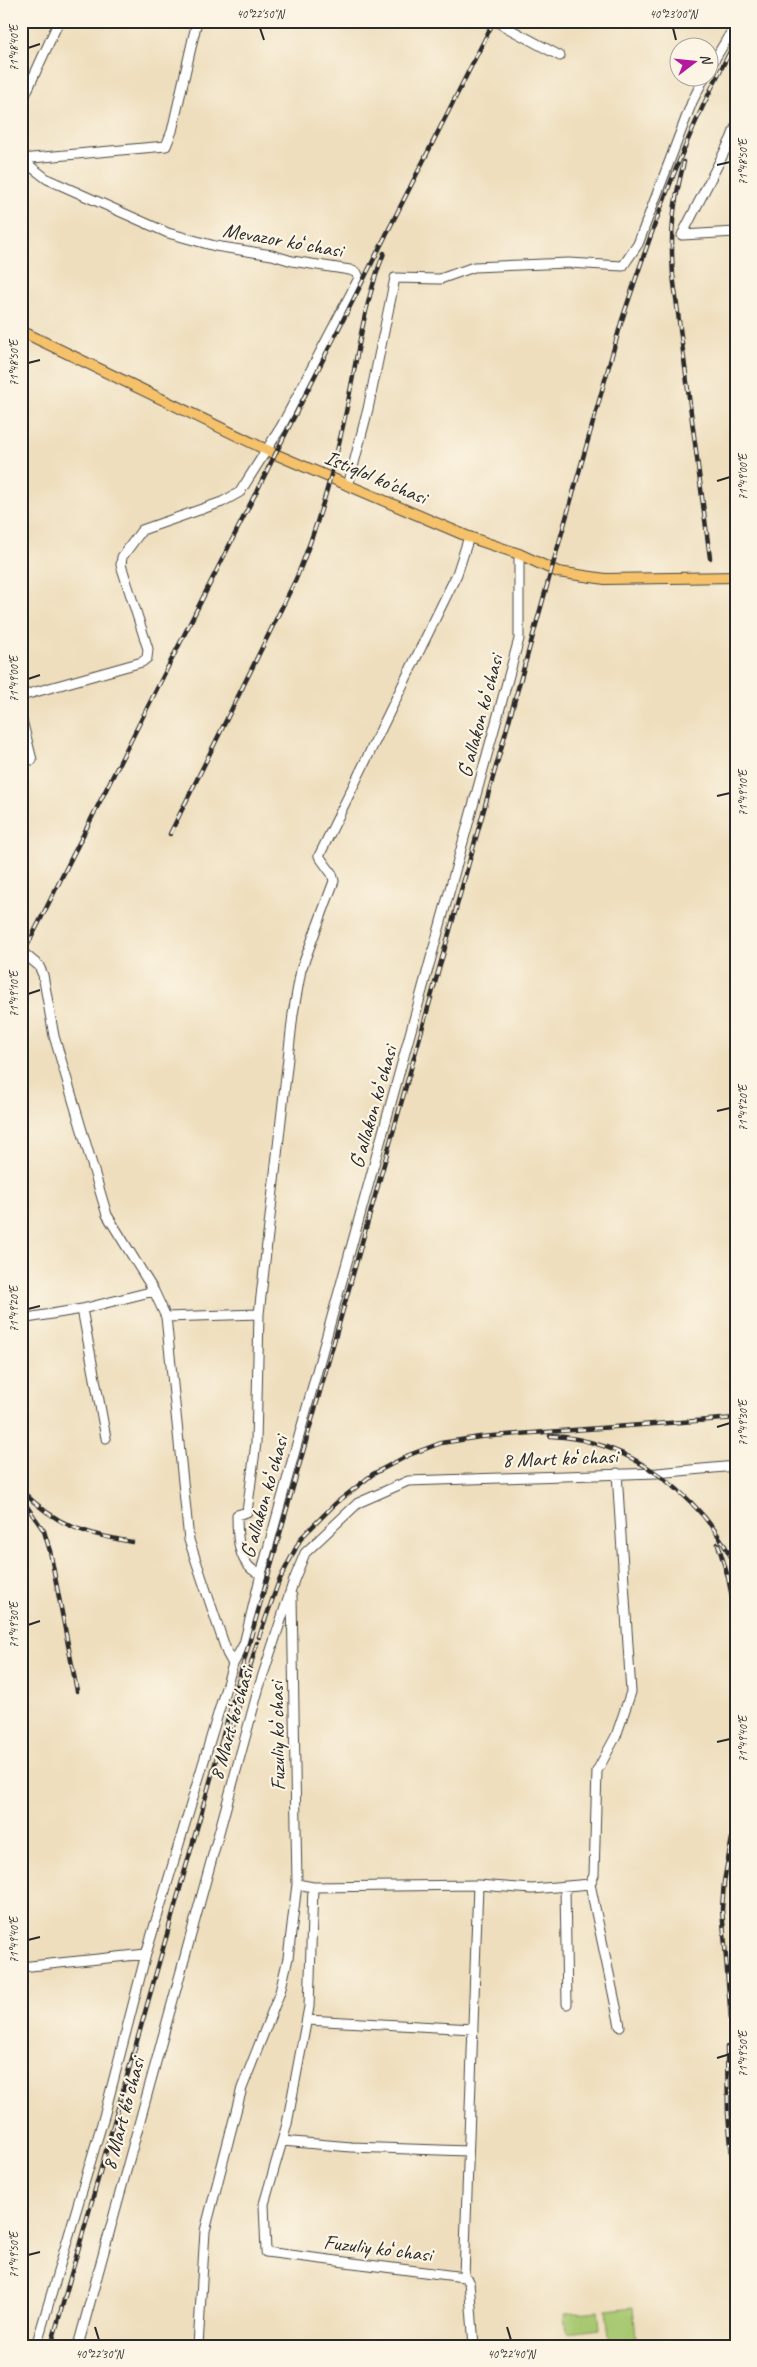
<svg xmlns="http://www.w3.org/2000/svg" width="757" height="2367" font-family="Caveat,sans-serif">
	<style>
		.green { fill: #a7c870; stroke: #697a4e }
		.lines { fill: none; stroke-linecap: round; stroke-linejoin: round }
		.minor-casing { stroke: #484641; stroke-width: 11 }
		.major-casing { stroke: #484641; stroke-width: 12 }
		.minor { stroke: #fff; stroke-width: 9 }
		.major { stroke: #f5c16b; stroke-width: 10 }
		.rail-casing { stroke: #2b2b2b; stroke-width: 4.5 }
		.rail { stroke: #fcf5e5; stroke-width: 2.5; stroke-dasharray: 8; stroke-linecap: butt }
		.ticks { fill: none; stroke: #2b2b2b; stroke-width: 2 }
		.labels { text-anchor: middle; stroke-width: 4.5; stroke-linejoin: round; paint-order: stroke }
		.street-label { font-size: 21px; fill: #2b2b2b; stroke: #fcf5e5 }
		.neatline { fill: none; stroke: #2b2b2b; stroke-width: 2 }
		.ticks-label { font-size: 12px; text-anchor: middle; fill: #2b2b2b }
	</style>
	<rect width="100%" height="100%" fill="#fcf5e5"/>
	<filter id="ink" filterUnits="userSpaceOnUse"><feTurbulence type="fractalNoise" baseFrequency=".02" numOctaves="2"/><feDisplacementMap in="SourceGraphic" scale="10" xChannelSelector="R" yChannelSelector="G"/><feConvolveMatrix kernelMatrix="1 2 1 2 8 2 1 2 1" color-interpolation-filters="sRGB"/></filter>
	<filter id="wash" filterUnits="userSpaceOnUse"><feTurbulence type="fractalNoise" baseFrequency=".0096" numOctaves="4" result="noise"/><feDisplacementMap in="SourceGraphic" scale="20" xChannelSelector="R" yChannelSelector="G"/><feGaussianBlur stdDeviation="1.12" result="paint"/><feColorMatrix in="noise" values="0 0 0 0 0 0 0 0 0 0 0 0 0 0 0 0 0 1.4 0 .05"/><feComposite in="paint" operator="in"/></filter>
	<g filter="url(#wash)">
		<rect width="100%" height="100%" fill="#eedebd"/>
		<path class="green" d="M 633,2307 L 637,2346 L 610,2346 L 606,2310 Z
			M 598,2311 L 600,2329 L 567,2333 L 565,2314 Z"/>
	</g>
	<g filter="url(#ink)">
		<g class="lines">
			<defs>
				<path id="minor" d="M 495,21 L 560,56
					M 710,67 L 736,24
					M 21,104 L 59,21
					M 736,126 L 731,139 L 682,235 L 736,232
					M 21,159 L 47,179 L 168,233 L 215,246 L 272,255 L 292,261 L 350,270 L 357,273 L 359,278 L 281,427 L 240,492 L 222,502 L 142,530 L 122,557 L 121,565 L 148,649 L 147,658 L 142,662 L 21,696
					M 21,159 L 166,146 L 172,131 L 197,21
					M 348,486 L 368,409 L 395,278 L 440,279 L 474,267 L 568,263 L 623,266 L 638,244 L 692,102 L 704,78
					M 21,716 L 32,760
					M 21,951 L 39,966 L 43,975 L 54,1036 L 107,1215 L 154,1291 L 166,1317 L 189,1540 L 227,1653 L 233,1664
					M 82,1309 L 106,1438
					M 166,1317 L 259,1314
					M 21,1319 L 82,1309 L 154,1291
					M 617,1473 L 631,1692 L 616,1736 L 597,1771 L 594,1875 L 590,1884 L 620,2026
					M 261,1574 C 238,1567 237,1537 237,1515 L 247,1512 L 256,1443 L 259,1314 L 293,1014 L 301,970 L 334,881 L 332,874 L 319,856 L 457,574 L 469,537
					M 297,1884 L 313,1887 L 478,1885 L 532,1889 L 590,1884
					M 313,1887 L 309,2007 L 287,2124 L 264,2204 L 266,2252 L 464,2277 L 478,1885
					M 565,1888 L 567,2004
					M 21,1967 L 146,1954
					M 307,2020 L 473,2029
					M 282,2141 L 351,2147 L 468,2151
					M 464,2277 L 469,2281 L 474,2346
					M 36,2346 L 105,2113 L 146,1954 L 233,1664 L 244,1644 L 261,1574 L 519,639 L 519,554
					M 78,2346 L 259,1687 L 294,1580 L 305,1553 L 358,1503 L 408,1481 L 657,1473 L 736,1466
					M 198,2346 L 205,2231 L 242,2088 L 280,1992 L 288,1958 L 297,1884 L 292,1596"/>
				<path id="major" d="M 21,331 L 275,454 L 469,537 L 519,554 L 558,572 L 605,579 L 736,577"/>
			</defs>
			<use href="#minor" class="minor-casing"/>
			<use href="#major" class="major-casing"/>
			<use href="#minor" class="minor"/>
			<use href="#major" class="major"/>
			<defs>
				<path id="rail" d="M 684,162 C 673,204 670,232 673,275 L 710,558
					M 170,834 L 296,579 C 316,531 331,480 342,430 C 356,371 361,310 384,253
					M 21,958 L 494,21
					M 550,1436 C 629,1439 703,1496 736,1567
					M 21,1490 C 58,1527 83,1533 132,1542
					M 21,1498 L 44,1531 L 50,1551 L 77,1691
					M 718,1544 L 728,1577 L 736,1618
					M 259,1637 L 279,1581 L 301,1538 L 335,1504 L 373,1474 L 409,1455 L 441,1443 L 480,1437 L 736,1418
					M 228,1744 L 257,1643
					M 736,1816 L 724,1882 L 722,1909 L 736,2080
					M 727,2047 L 728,2114 L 736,2198
					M 51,2346 L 621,323 C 653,226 686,131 736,41"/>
			</defs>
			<use href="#rail" class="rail-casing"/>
			<use href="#rail" class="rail"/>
		</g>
	</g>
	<path class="ticks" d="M 260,28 L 264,40M 673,28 L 676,40M 28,48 L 40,44M 717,165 L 730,162M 28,363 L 40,360M 717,481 L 730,477M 28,679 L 40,675M 717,796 L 730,793M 28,994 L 40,990M 717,1111 L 730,1108M 28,1309 L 40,1306M 717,1427 L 730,1423M 28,1625 L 40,1621M 717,1742 L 730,1739M 28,1940 L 40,1937M 717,2058 L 730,2054M 28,2255 L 40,2252M 95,2327 L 99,2340M 507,2327 L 511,2340"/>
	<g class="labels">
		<g class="street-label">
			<text transform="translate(283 240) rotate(10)" y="7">Mevazor koʻchasi</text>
			<text transform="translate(376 477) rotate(23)" y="7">Istiqlol ko'chasi</text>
			<text transform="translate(480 716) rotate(-75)" y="7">Gʻallakon koʻchasi</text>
			<text transform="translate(373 1107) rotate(-74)" y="7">Gʻallakon koʻchasi</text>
			<text transform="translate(560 1458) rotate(-2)" y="7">8 Mart koʻchasi</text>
			<text transform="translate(264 1497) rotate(-74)" y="7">Gʻallakon koʻchasi</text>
			<text transform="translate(231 1724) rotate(-74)" y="7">8 Mart koʻchasi</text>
			<text transform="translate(277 1736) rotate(-91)" y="7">Fuzuliy koʻchasi</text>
			<text transform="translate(123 2114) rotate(-75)" y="7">8 Mart koʻchasi</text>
			<text transform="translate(378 2248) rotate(7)" y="7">Fuzuliy koʻchasi</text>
		</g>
	</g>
	<rect width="757" height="2367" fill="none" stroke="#fcf5e5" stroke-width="55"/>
	<g transform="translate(694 62) rotate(74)"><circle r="24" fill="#fcf5e5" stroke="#a8a49b"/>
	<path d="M0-4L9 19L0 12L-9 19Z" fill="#b5179e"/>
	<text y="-8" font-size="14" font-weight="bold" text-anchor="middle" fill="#2b2b2b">N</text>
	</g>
	<rect x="28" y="28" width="702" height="2312" class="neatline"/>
	<g class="ticks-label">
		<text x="260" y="18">40°22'50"N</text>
		<text x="673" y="18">40°23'00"N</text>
		<text transform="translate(14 48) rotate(-90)" y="4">71°48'40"E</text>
		<text transform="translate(743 162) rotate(-90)" y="4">71°48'50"E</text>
		<text transform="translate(14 363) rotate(-90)" y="4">71°48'50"E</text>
		<text transform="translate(743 477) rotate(-90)" y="4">71°49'00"E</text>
		<text transform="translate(14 679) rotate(-90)" y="4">71°49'00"E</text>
		<text transform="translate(743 793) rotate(-90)" y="4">71°49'10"E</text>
		<text transform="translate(14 994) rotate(-90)" y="4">71°49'10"E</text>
		<text transform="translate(743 1108) rotate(-90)" y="4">71°49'20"E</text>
		<text transform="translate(14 1309) rotate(-90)" y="4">71°49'20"E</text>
		<text transform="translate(743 1423) rotate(-90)" y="4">71°49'30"E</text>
		<text transform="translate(14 1625) rotate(-90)" y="4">71°49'30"E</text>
		<text transform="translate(743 1739) rotate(-90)" y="4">71°49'40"E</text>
		<text transform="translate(14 1940) rotate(-90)" y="4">71°49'40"E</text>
		<text transform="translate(743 2054) rotate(-90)" y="4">71°49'50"E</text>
		<text transform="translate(14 2255) rotate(-90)" y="4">71°49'50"E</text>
		<text x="99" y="2358">40°22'30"N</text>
		<text x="511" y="2358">40°22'40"N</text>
	</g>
</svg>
